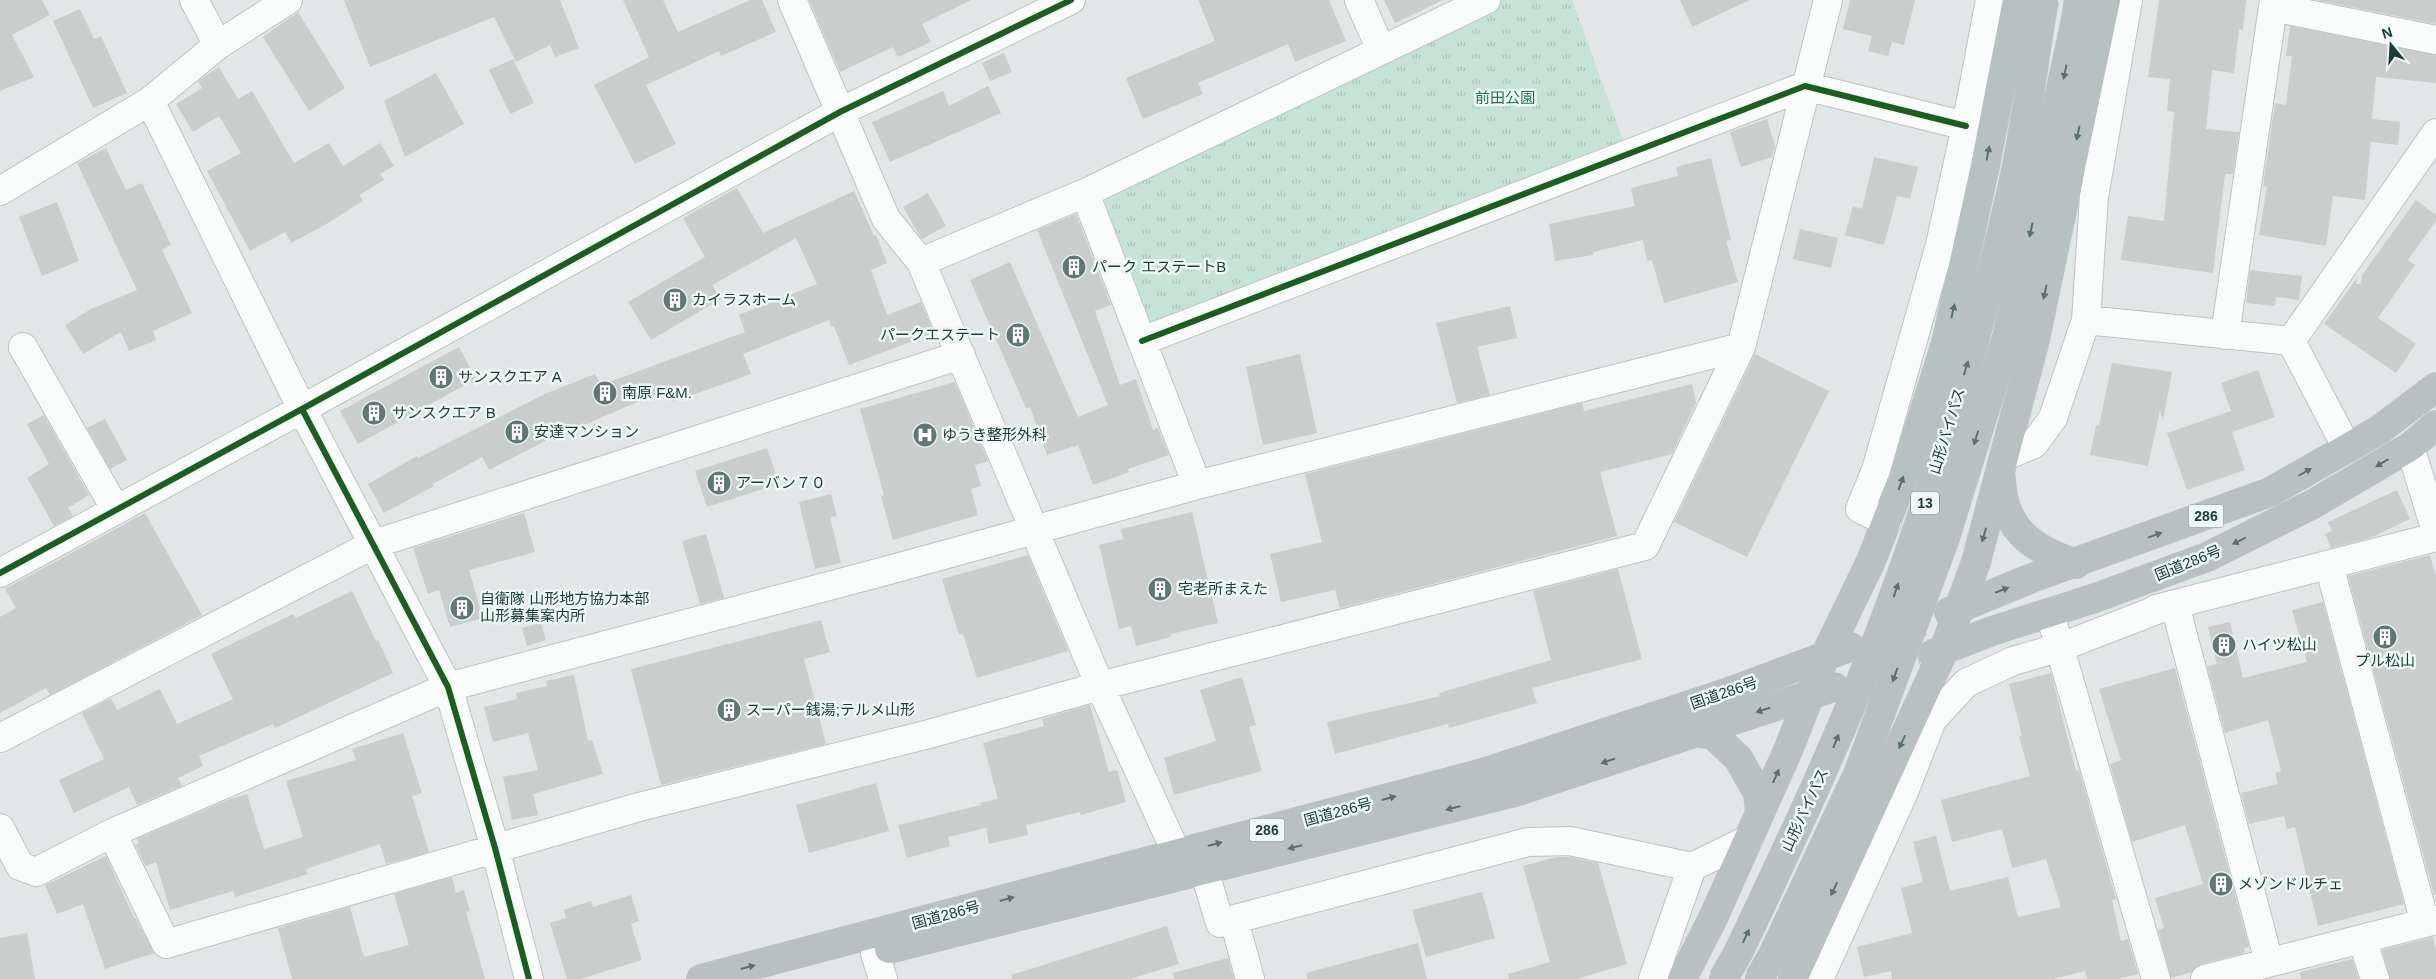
<svg xmlns="http://www.w3.org/2000/svg" width="2436" height="979" font-family="Arial,'Noto Sans JP',sans-serif">
	<style>
		.park { fill: url(#park-tufts) }
		.building { fill: #c7cecc }
		.lines { fill: none; stroke-linecap: round; stroke-linejoin: round }
		.highway-tunnel { stroke: #b9c5c4; stroke-width: 28; stroke-dasharray: 28 14; stroke-linecap: butt }
		.minor-casing { stroke: #bdc4c3; stroke-width: 30 }
		.highway-casing { stroke: #bac4c4; stroke-width: 30 }
		.minor { stroke: #fafbfb; stroke-width: 28 }
		.highway { stroke: #b8c1c1; stroke-width: 28 }
		.highway-bridge-casing { stroke: #bac4c4; stroke-width: 30; stroke-linecap: butt }
		.highway-bridge { stroke: #b8c1c1; stroke-width: 28 }
		.cycleway-casing { stroke: #edf7f4; stroke-width: 9 }
		.cycleway { stroke: #1b5e20; stroke-width: 6 }
		.oneway { fill: #5b7170 }
		.labels { text-anchor: middle; stroke-width: 5; stroke-linejoin: round; paint-order: stroke }
		.shield { fill: #edf7f4; stroke: #5b7372; stroke-width: 1 }
		.shield-label { font-size: 14px; font-weight: bold; fill: #1d3b3a }
		.park-label { font-size: 15px; fill: #247557; stroke: #edf7f4 }
		.poi-label { font-size: 15px; fill: #1d3b3a; stroke: #edf7f4; text-anchor: start }
		.street-label { font-size: 15px; fill: #1d3b3a; stroke: #edf7f4 }
	</style>
	<defs>
		<pattern id="park-tufts" width="24" height="20" patternUnits="userSpaceOnUse" patternTransform="scale(1.25)"><rect width="24" height="20" fill="#c7e2d6"/><path d="M3 7l-1-3M5 7V3M7 7l1-3M15 17l-1-3M17 17v-4M19 17l1-3" fill="none" stroke="#aac3b8"/></pattern>
	</defs>
	<rect width="100%" height="100%" fill="#e0e7e6"/>
	<path class="park" d="M 1487,0 L 1572,0 L 1628,154 L 1142,341 L 1085,193 Z"/>
	<path class="building" d="M 0,0 L 42,0 L 50,15 L 12,35 L 34,77 L 0,91 Z
		M 344,0 L 560,0 L 579,48 L 555,57 L 550,45 L 516,62 L 494,17 L 370,67 Z
		M 623,0 L 663,0 L 678,32 L 750,0 L 762,0 L 776,32 L 721,56 L 719,51 L 646,85 L 676,144 L 635,164 L 594,85 L 649,57 Z
		M 809,0 L 971,0 L 922,24 L 931,42 L 898,57 L 893,47 L 840,72 Z
		M 1198,0 L 1329,0 L 1346,41 L 1295,62 L 1288,44 L 1198,83 L 1203,94 L 1143,119 L 1126,78 L 1215,41 Z
		M 1384,0 L 1443,0 L 1395,23 Z
		M 1680,0 L 1750,0 L 1692,27 Z
		M 1850,0 L 1915,0 L 1904,45 L 1892,42 L 1888,56 L 1868,51 L 1872,36 L 1843,29 Z
		M 2159,0 L 2246,0 L 2243,30 L 2239,29 L 2234,73 L 2212,70 L 2206,129 L 2239,132 L 2233,174 L 2225,174 L 2213,273 L 2121,260 L 2128,216 L 2164,221 L 2174,112 L 2167,111 L 2170,79 L 2148,77 Z
		M 2317,0 L 2436,0 L 2436,24 Z
		M 80,9 L 94,39 L 101,36 L 127,93 L 93,108 L 53,21 Z
		M 298,12 L 345,88 L 309,111 L 263,37 Z
		M 2290,26 L 2436,55 L 2436,83 L 2376,77 L 2372,119 L 2400,122 L 2398,145 L 2371,142 L 2365,200 L 2333,196 L 2326,246 L 2259,235 L 2267,187 L 2263,186 L 2275,103 L 2286,105 L 2292,56 L 2286,56 Z
		M 1004,53 L 1012,72 L 990,81 L 982,63 Z
		M 513,59 L 534,103 L 510,114 L 489,70 Z
		M 219,67 L 238,99 L 252,91 L 294,163 L 329,143 L 343,166 L 380,143 L 394,166 L 380,174 L 384,180 L 359,195 L 363,201 L 323,226 L 291,243 L 285,232 L 250,251 L 207,171 L 241,153 L 219,116 L 193,132 L 176,104 L 202,88 L 198,81 Z
		M 436,73 L 464,124 L 405,157 L 384,101 Z
		M 988,86 L 1001,113 L 890,162 L 872,122 L 943,91 L 949,106 Z
		M 1767,119 L 1775,146 L 1772,157 L 1741,167 L 1730,132 Z
		M 106,148 L 126,190 L 142,183 L 171,245 L 162,250 L 192,313 L 153,331 L 156,340 L 129,351 L 121,332 L 83,354 L 65,325 L 91,309 L 137,290 L 77,163 Z
		M 1874,157 L 1918,167 L 1910,199 L 1897,196 L 1884,245 L 1845,235 L 1853,206 L 1862,209 Z
		M 1711,158 L 1731,240 L 1726,241 L 1738,282 L 1664,303 L 1652,260 L 1647,261 L 1643,240 L 1593,252 L 1593,255 L 1555,261 L 1549,224 L 1635,206 L 1631,188 L 1678,176 L 1676,167 Z
		M 737,188 L 763,233 L 854,191 L 874,236 L 876,235 L 887,263 L 871,270 L 887,315 L 921,302 L 934,333 L 849,365 L 834,326 L 831,327 L 829,320 L 743,354 L 751,374 L 673,402 L 668,389 L 577,428 L 576,425 L 489,470 L 482,457 L 433,484 L 434,486 L 384,513 L 368,484 L 417,456 L 418,458 L 545,394 L 595,374 L 601,385 L 745,332 L 739,315 L 817,284 L 796,238 L 712,285 L 721,299 L 651,340 L 628,302 L 705,257 L 683,218 Z
		M 928,193 L 946,226 L 922,239 L 903,207 Z
		M 2416,200 L 2436,215 L 2436,221 L 2408,260 L 2415,265 L 2378,318 L 2416,344 L 2396,373 L 2324,324 L 2357,278 L 2356,284 L 2361,284 L 2362,275 Z
		M 57,202 L 79,261 L 42,276 L 19,217 Z
		M 1076,214 L 1111,305 L 1095,311 L 1120,385 L 1136,379 L 1153,430 L 1158,428 L 1169,455 L 1128,469 L 1129,472 L 1093,485 L 1078,445 L 1047,455 L 1030,407 L 1026,408 L 970,280 L 1010,262 L 1078,417 L 1108,405 L 1037,230 Z
		M 1800,229 L 1838,238 L 1831,268 L 1793,259 Z
		M 2250,270 L 2302,276 L 2299,300 L 2276,297 L 2275,306 L 2246,303 Z
		M 1510,306 L 1517,338 L 1477,347 L 1490,395 L 1457,403 L 1436,323 Z
		M 459,347 L 476,379 L 358,444 L 340,411 Z
		M 1300,354 L 1317,433 L 1263,445 L 1246,367 Z
		M 1755,354 L 1829,391 L 1747,557 L 1674,522 Z
		M 2112,363 L 2172,372 L 2163,421 L 2160,410 L 2148,466 L 2090,455 L 2096,425 L 2099,426 Z
		M 2258,370 L 2275,417 L 2232,432 L 2245,470 L 2187,490 L 2167,433 L 2231,411 L 2221,383 Z
		M 955,382 L 988,461 L 975,465 L 981,486 L 971,489 L 978,515 L 893,540 L 881,496 L 884,495 L 860,409 Z
		M 1692,384 L 1696,403 L 1672,454 L 1600,472 L 1617,536 L 1340,608 L 1335,590 L 1281,602 L 1270,554 L 1322,542 L 1305,474 L 1582,403 L 1584,411 Z
		M 44,415 L 89,495 L 68,508 L 73,516 L 54,526 L 27,478 L 49,464 L 27,424 Z
		M 105,419 L 127,460 L 110,469 L 87,428 Z
		M 767,448 L 779,484 L 707,507 L 695,471 Z
		M 2397,490 L 2410,519 L 2370,538 L 2331,548 L 2325,534 L 2332,531 L 2328,522 Z
		M 831,494 L 837,516 L 830,517 L 841,563 L 815,569 L 799,502 Z
		M 1192,512 L 1218,623 L 1171,634 L 1171,637 L 1136,646 L 1131,626 L 1119,629 L 1099,545 L 1123,539 L 1121,529 Z
		M 145,513 L 202,615 L 50,695 L 46,688 L 0,713 L 0,617 L 16,608 L 5,589 Z
		M 524,513 L 535,552 L 469,570 L 483,618 L 450,627 L 439,590 L 428,594 L 413,548 Z
		M 706,534 L 724,598 L 700,604 L 682,541 Z
		M 1028,555 L 1068,651 L 977,678 L 963,634 L 959,635 L 942,579 Z
		M 2430,555 L 2436,577 L 2436,895 L 2434,895 L 2348,576 Z
		M 1618,569 L 1642,659 L 1532,688 L 1537,703 L 1449,728 L 1448,724 L 1335,754 L 1327,722 L 1440,696 L 1439,693 L 1551,660 L 1533,591 Z
		M 352,591 L 376,641 L 378,640 L 393,673 L 275,728 L 273,724 L 199,756 L 203,766 L 178,778 L 182,786 L 137,805 L 129,787 L 74,813 L 59,780 L 104,759 L 82,713 L 111,698 L 117,710 L 160,689 L 177,724 L 233,699 L 211,654 L 293,614 L 296,618 Z
		M 2323,602 L 2404,904 L 2318,926 L 2295,827 L 2287,829 L 2284,816 L 2249,824 L 2241,793 L 2278,784 L 2275,773 L 2281,771 L 2268,720 L 2225,733 L 2207,666 L 2217,664 L 2208,627 L 2230,622 L 2243,678 L 2307,662 L 2292,610 Z
		M 821,620 L 830,652 L 804,659 L 826,744 L 661,785 L 631,669 Z
		M 541,623 L 546,640 L 527,646 L 522,628 Z
		M 2175,668 L 2249,947 L 2244,948 L 2245,953 L 2201,964 L 2192,972 L 2171,978 L 2158,930 L 2164,928 L 2155,898 L 2203,884 L 2185,825 L 2132,842 L 2110,764 L 2121,760 L 2099,689 Z
		M 2051,673 L 2076,771 L 2079,770 L 2116,899 L 2112,900 L 2121,941 L 2128,939 L 2138,974 L 2119,979 L 2087,979 L 2085,971 L 2054,979 L 1892,979 L 1891,971 L 1864,977 L 1857,947 L 1912,933 L 1901,888 L 1923,882 L 1913,842 L 1936,836 L 1950,891 L 2008,877 L 2018,917 L 2061,907 L 2046,859 L 2012,868 L 2002,829 L 1952,842 L 1941,800 L 2030,776 L 2019,736 L 2022,736 L 2009,684 Z
		M 574,675 L 588,741 L 592,740 L 603,774 L 533,794 L 538,815 L 512,820 L 503,777 L 538,770 L 528,733 L 493,742 L 484,707 L 517,699 L 516,693 L 547,686 L 546,681 Z
		M 1242,677 L 1256,725 L 1249,727 L 1262,771 L 1174,795 L 1164,758 L 1216,741 L 1200,690 Z
		M 1090,705 L 1109,772 L 1117,770 L 1126,802 L 1081,815 L 1080,812 L 1026,825 L 1028,835 L 989,844 L 986,828 L 948,837 L 950,846 L 907,858 L 898,825 L 981,805 L 980,803 L 998,799 L 983,743 L 1044,726 L 1042,719 Z
		M 403,733 L 422,793 L 412,796 L 429,852 L 386,864 L 380,844 L 306,869 L 308,874 L 235,897 L 233,891 L 170,910 L 156,862 L 146,866 L 135,845 L 139,843 L 137,839 L 227,800 L 247,794 L 264,849 L 303,837 L 286,781 L 356,760 L 352,749 Z
		M 876,783 L 889,831 L 809,853 L 796,805 Z
		M 106,856 L 134,918 L 136,918 L 154,953 L 105,969 L 83,904 L 57,914 L 45,885 Z
		M 1556,857 L 1569,857 L 1598,863 L 1627,964 L 1577,979 L 1509,979 L 1508,974 L 1550,962 L 1523,866 Z
		M 452,877 L 456,893 L 464,890 L 470,911 L 466,912 L 485,979 L 292,979 L 278,928 L 350,907 L 364,957 L 409,945 L 394,894 Z
		M 1482,892 L 1495,938 L 1426,957 L 1412,910 Z
		M 631,895 L 639,921 L 631,924 L 642,960 L 580,979 L 567,979 L 550,923 L 566,918 L 564,910 L 591,901 L 593,907 Z
		M 1167,926 L 1179,964 L 1130,979 L 1012,979 L 1011,975 Z
		M 27,933 L 35,979 L 0,979 L 0,938 Z
		M 2433,937 L 2436,951 L 2436,979 L 2390,979 L 2382,950 Z
		M 1418,943 L 1427,979 L 1307,979 L 1306,973 Z
		M 1228,958 L 1234,979 L 1174,979 L 1173,973 Z
		M 2352,959 L 2359,979 L 2301,979 L 2300,972 Z"/>
	<g class="lines">
		<path class="highway-tunnel" d="M 1896,631 L 1936,617
			M 1878,672 L 1919,659"/>
		<defs>
			<path id="minor" d="M 194,0 L 218,45
				M 792,0 L 886,219 L 921,262 L 1100,686 L 1177,854
				M 1359,0 L 1381,50
				M 2273,7 L 2436,40
				M 150,101 L 302,409 L 448,687 L 495,848 L 529,979
				M 0,191 L 150,101 L 218,45 L 288,0
				M 1085,193 L 1197,485
				M 921,262 L 1085,193 L 1486,0
				M 2086,320 L 2291,341 L 2436,133
				M 2225,335 L 2274,0
				M 1142,341 L 1805,86 L 1966,126
				M 2291,341 L 2347,448
				M 23,347 L 116,510
				M 2410,447 L 2436,531
				M 2005,456 L 2034,444 L 2053,418 L 2086,320 L 2094,197 L 2128,0
				M 1887,522 L 1860,509 L 1876,470 L 1940,245 L 1966,126 L 1990,0
				M 2329,565 L 2425,923
				M 0,573 L 302,409 L 840,112 L 1071,0
				M 2175,605 L 2269,962
				M 2156,609 L 2436,537
				M 2050,614 L 2156,979
				M 0,738 L 374,544 L 961,355
				M 0,828 L 20,866 L 36,872 L 112,833 L 448,687 L 889,570 L 1197,485 L 1741,347
				M 112,833 L 166,944 L 639,807 L 929,734 L 1100,686 L 1645,546 L 1741,347 L 1828,0
				M 1204,870 L 1220,923 L 1528,842 L 1570,841 L 1692,867
				M 1234,920 L 1250,979
				M 2362,939 L 2375,979
				M 875,953 L 883,979
				M 1653,979 L 1692,867 L 1749,839
				M 1819,979 L 1904,792 L 1932,720 L 1966,683 L 2013,661 L 2061,647 L 2159,609
				M 2205,979 L 2436,920"/>
			<path id="highway" d="M 2075,24 L 2079,0
				M 2001,479 C 2003,529 2032,549 2076,564
				M 1949,612 L 2032,578 L 2270,492 L 2379,430 L 2436,387
				M 1933,654 L 1992,631 L 2095,598 L 2207,557 L 2313,504 L 2410,447 L 2436,425
				M 1693,732 L 1713,735 L 1738,758 L 1758,793 L 1760,813
				M 889,949 L 1515,792 L 1834,687
				M 701,979 L 1483,773 L 1726,693 L 1850,647
				M 1682,979 L 1714,916 L 1789,748 L 1825,656 L 1871,561 L 1904,476 L 1946,343 L 1985,166 L 2017,0
				M 1793,979 L 1944,650 L 1976,562 L 2034,344 L 2106,0"/>
		</defs>
		<use href="#minor" class="minor-casing"/>
		<use href="#highway" class="highway-casing"/>
		<use href="#minor" class="minor"/>
		<use href="#highway" class="highway"/>
		<defs>
			<path id="highway-bridge" d="M 1723,979 L 1738,953 C 1793,837 1848,721 1892,601 C 1942,467 1980,328 2012,189 C 2026,127 2033,63 2044,0
				M 1759,979 L 1773,955 L 1858,774 L 1945,538 L 2007,337 L 2075,24"/>
		</defs>
		<use href="#highway-bridge" class="highway-bridge-casing"/>
		<use href="#highway-bridge" class="highway-bridge"/>
		<defs>
			<path id="cycleway" d="M 1142,341 L 1805,86 L 1966,126
				M 302,409 L 448,687 L 495,848 L 529,979
				M 0,573 L 302,409 L 840,112 L 1071,0"/>
		</defs>
		<use href="#cycleway" class="cycleway-casing"/>
		<use href="#cycleway" class="cycleway"/>
	</g>
	<defs><path id="oneway-solid" d="M-6-.8H1V-3.2L6.5 0L1 3.2V.8H-6Z" transform="scale(1.25)"/></defs>
	<g class="oneway">
		<use href="#oneway-solid" transform="translate(2065 72) rotate(102)"/>
		<use href="#oneway-solid" transform="translate(2078 133) rotate(102)"/>
		<use href="#oneway-solid" transform="translate(1988 153) rotate(-79)"/>
		<use href="#oneway-solid" transform="translate(2031 230) rotate(102)"/>
		<use href="#oneway-solid" transform="translate(2045 292) rotate(102)"/>
		<use href="#oneway-solid" transform="translate(1953 311) rotate(-77)"/>
		<use href="#oneway-solid" transform="translate(1966 368) rotate(-73)"/>
		<use href="#oneway-solid" transform="translate(1976 438) rotate(107)"/>
		<use href="#oneway-solid" transform="translate(2382 463) rotate(149)"/>
		<use href="#oneway-solid" transform="translate(2305 472) rotate(-30)"/>
		<use href="#oneway-solid" transform="translate(1901 483) rotate(-70)"/>
		<use href="#oneway-solid" transform="translate(1984 535) rotate(106)"/>
		<use href="#oneway-solid" transform="translate(2155 535) rotate(-20)"/>
		<use href="#oneway-solid" transform="translate(2239 541) rotate(154)"/>
		<use href="#oneway-solid" transform="translate(1896 590) rotate(-71)"/>
		<use href="#oneway-solid" transform="translate(2002 590) rotate(-22)"/>
		<use href="#oneway-solid" transform="translate(1895 675) rotate(110)"/>
		<use href="#oneway-solid" transform="translate(1763 710) rotate(162)"/>
		<use href="#oneway-solid" transform="translate(1836 741) rotate(-68)"/>
		<use href="#oneway-solid" transform="translate(1902 742) rotate(115)"/>
		<use href="#oneway-solid" transform="translate(1608 761) rotate(161)"/>
		<use href="#oneway-solid" transform="translate(1776 776) rotate(-66)"/>
		<use href="#oneway-solid" transform="translate(1389 798) rotate(-15)"/>
		<use href="#oneway-solid" transform="translate(1453 808) rotate(166)"/>
		<use href="#oneway-solid" transform="translate(1215 844) rotate(-15)"/>
		<use href="#oneway-solid" transform="translate(1295 847) rotate(166)"/>
		<use href="#oneway-solid" transform="translate(1834 889) rotate(115)"/>
		<use href="#oneway-solid" transform="translate(1007 899) rotate(-15)"/>
		<use href="#oneway-solid" transform="translate(1746 936) rotate(-65)"/>
		<use href="#oneway-solid" transform="translate(748 967) rotate(-15)"/>
	</g>
	<defs>
		<symbol id="building-disc" viewBox="-11 -11 22 22"><circle r="9.5" fill="#617776" stroke="#edf7f4"/><path d="M-4-6H4V6H1V3H-1V6H-4ZM-2.5-4.3h1.7v1.8h-1.7ZM.8-4.3h1.7v1.8H.8ZM-2.5-1h1.7V.8h-1.7ZM.8-1h1.7V.8H.8Z" fill="#fff"/></symbol>
		<symbol id="hospital-disc" viewBox="-11 -11 22 22"><circle r="9.5" fill="#617776" stroke="#edf7f4"/><path d="M-5-5h3v3.5h4V-5h3V5h-3V1.5h-4V5h-3Z" fill="#fff"/></symbol>
	</defs>
	<g fill-rule="evenodd">
		<use href="#building-disc" x="1060" y="253" width="28" height="28"/>
		<use href="#building-disc" x="661" y="286" width="28" height="28"/>
		<use href="#building-disc" x="1004" y="321" width="28" height="28"/>
		<use href="#building-disc" x="427" y="363" width="28" height="28"/>
		<use href="#building-disc" x="591" y="379" width="28" height="28"/>
		<use href="#building-disc" x="360" y="399" width="28" height="28"/>
		<use href="#building-disc" x="503" y="418" width="28" height="28"/>
		<use href="#hospital-disc" x="911" y="421" width="28" height="28"/>
		<use href="#building-disc" x="705" y="469" width="28" height="28"/>
		<use href="#building-disc" x="1146" y="575" width="28" height="28"/>
		<use href="#building-disc" x="448" y="594" width="28" height="28"/>
		<use href="#building-disc" x="2371" y="623" width="28" height="28"/>
		<use href="#building-disc" x="2210" y="631" width="28" height="28"/>
		<use href="#building-disc" x="715" y="696" width="28" height="28"/>
		<use href="#building-disc" x="2207" y="870" width="28" height="28"/>
	</g>
	<g class="labels">
		<g class="shield">
			<rect x="1911" y="491.5" width="28" height="23" rx="4"/>
			<rect x="2188.5" y="504.5" width="35" height="23" rx="4"/>
			<rect x="1249.5" y="818.5" width="35" height="23" rx="4"/>
		</g>
		<g class="shield-label">
			<text x="1925" y="508">13</text>
			<text x="2206" y="521">286</text>
			<text x="1267" y="835">286</text>
		</g>
		<g class="park-label">
			<text x="1505" y="103">前田公園</text>
		</g>
		<g class="poi-label">
			<text x="1092" y="272">パーク エステートB</text>
			<text x="692" y="305">カイラスホーム</text>
			<text x="1000" y="340" text-anchor="end">パークエステート</text>
			<text x="458" y="382">サンスクエア A</text>
			<text x="622" y="398">南原 F&amp;M.</text>
			<text x="392" y="418">サンスクエア B</text>
			<text x="534" y="437">安達マンション</text>
			<text x="942" y="440">ゆうき整形外科</text>
			<text x="736" y="488">アーバン７０</text>
			<text x="1178" y="594">宅老所まえた</text>
			<text x="480" y="604">自衛隊 山形地方協力本部<tspan x="480" dy="17">山形募集案内所</tspan></text>
			<text x="2242" y="650">ハイツ松山</text>
			<text x="2385" y="666" text-anchor="middle">プル松山</text>
			<text x="746" y="715">スーパー銭湯;テルメ山形</text>
			<text x="2238" y="889">メゾンドルチェ</text>
		</g>
		<g class="street-label">
			<text transform="translate(1947 431) rotate(-73)" y="5">山形バイパス</text>
			<text transform="translate(2188 563) rotate(-22)" y="5">国道286号</text>
			<text transform="translate(1724 693) rotate(-19)" y="5">国道286号</text>
			<text transform="translate(1805 810) rotate(-65)" y="5">山形バイパス</text>
			<text transform="translate(1338 812) rotate(-15)" y="5">国道286号</text>
			<text transform="translate(946 915) rotate(-15)" y="5">国道286号</text>
		</g>
	</g>
	<g transform="translate(2391 45) rotate(342)" stroke="#edf7f4" stroke-width="4" paint-order="stroke">
	<path d="M0-4L9 19L0 12L-9 19Z" fill="#1d3b3a"/>
	<text y="-8" font-size="14" font-weight="bold" text-anchor="middle" fill="#1d3b3a">N</text>
	</g>
</svg>
